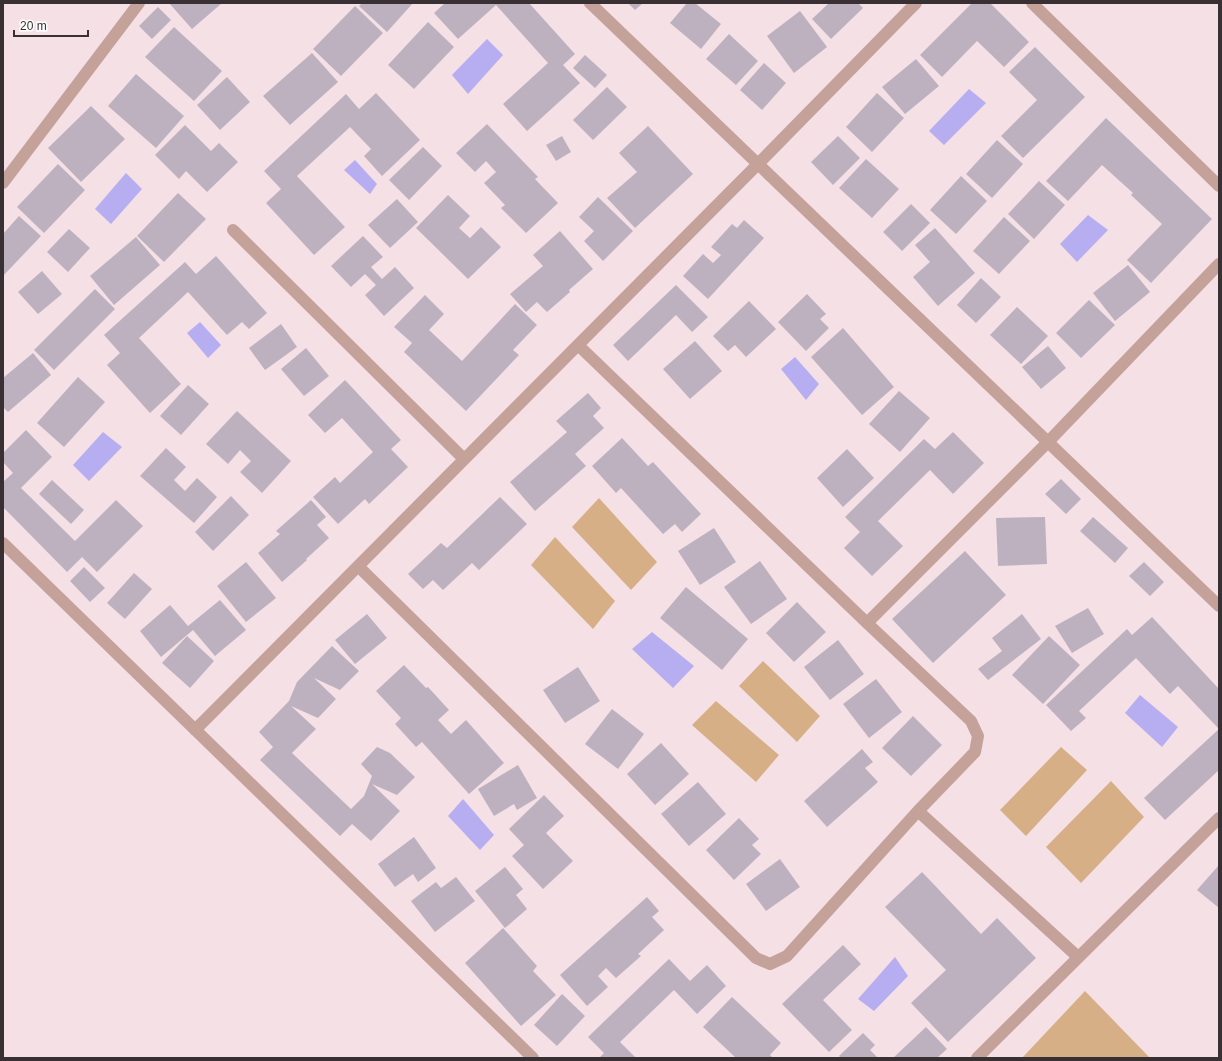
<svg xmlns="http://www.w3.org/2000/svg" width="1222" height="1061" font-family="Arial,sans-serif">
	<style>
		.green { fill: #d6af87 }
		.water { fill: #b6aef0 }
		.building { fill: #beb1bf }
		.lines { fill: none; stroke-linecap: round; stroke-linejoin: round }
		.lane { stroke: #c4a29a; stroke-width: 12 }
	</style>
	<rect width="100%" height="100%" fill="#f4e0e5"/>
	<path class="green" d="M 599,498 L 657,562 L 631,590 L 572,527 Z
		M 555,537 L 615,601 L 593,629 L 531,565 Z
		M 763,661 L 820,716 L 797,742 L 739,686 Z
		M 716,701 L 779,755 L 756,782 L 692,725 Z
		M 1061,747 L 1087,770 L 1026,836 L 1000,810 Z
		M 1111,781 L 1144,817 L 1081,883 L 1046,847 Z
		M 1085,991 L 1150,1058 L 1022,1058 Z"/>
	<path class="water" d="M 487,39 L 503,55 L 468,94 L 452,75 Z
		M 969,89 L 986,103 L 944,145 L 929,131 Z
		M 355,160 L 377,184 L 370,194 L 344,170 Z
		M 126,173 L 142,189 L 111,224 L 95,209 Z
		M 1088,215 L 1108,230 L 1077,262 L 1060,244 Z
		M 200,322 L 221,345 L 208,358 L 187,333 Z
		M 795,357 L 819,384 L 806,400 L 781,369 Z
		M 103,432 L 122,447 L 89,481 L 73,465 Z
		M 652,632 L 694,666 L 673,688 L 632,649 Z
		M 1140,695 L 1178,727 L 1162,747 L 1125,713 Z
		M 463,799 L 494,835 L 480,850 L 448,816 Z
		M 895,957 L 908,976 L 874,1011 L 858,999 Z"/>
	<path class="building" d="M 169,3 L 222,3 L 192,29 Z
		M 362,3 L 413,3 L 387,32 L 359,6 Z
		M 445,3 L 529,3 L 575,54 L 563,65 L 580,83 L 527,131 L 503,104 L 548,63 L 496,5 L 458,39 L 434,13 Z
		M 628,3 L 643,3 L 635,10 Z
		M 687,3 L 695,3 L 721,24 L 701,49 L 670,23 Z
		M 829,3 L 858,3 L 863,8 L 831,39 L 812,19 Z
		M 972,3 L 990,3 L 1029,42 L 1004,67 L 977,41 L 942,77 L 920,55 Z
		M 355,6 L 383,33 L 341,76 L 313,49 Z
		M 158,7 L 171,20 L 152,39 L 139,26 Z
		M 800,11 L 827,47 L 794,73 L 767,36 Z
		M 428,22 L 454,47 L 414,89 L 388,65 Z
		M 174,27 L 222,71 L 194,101 L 145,57 Z
		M 729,34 L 758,61 L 736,85 L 706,59 Z
		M 1035,47 L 1085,97 L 1023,158 L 1001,136 L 1037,100 L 1009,72 Z
		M 312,53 L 338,82 L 290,125 L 263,96 Z
		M 585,55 L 607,75 L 595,88 L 573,68 Z
		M 916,59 L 939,86 L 905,114 L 882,87 Z
		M 764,63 L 786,83 L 762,110 L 740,90 Z
		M 136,74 L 184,116 L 156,148 L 108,106 Z
		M 227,77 L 250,102 L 220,130 L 197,105 Z
		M 607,87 L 627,107 L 593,140 L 573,120 Z
		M 376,93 L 420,140 L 382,176 L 364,156 L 371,149 L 350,127 L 297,176 L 345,227 L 314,255 L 266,203 L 281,189 L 264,171 L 346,94 L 359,109 Z
		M 877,93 L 904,118 L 872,152 L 846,127 Z
		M 91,106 L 125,139 L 81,182 L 48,148 Z
		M 1106,118 L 1212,219 L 1151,283 L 1127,260 L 1162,224 L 1131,195 L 1133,193 L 1102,165 L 1068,201 L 1046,181 Z
		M 487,124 L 538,177 L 535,179 L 558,203 L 526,233 L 501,208 L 505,205 L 484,183 L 496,172 L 486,161 L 475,172 L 456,153 Z
		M 185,125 L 211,151 L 219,143 L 238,162 L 207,192 L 186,171 L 179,179 L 155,155 Z
		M 648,126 L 693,174 L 635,228 L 607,198 L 637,172 L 619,153 Z
		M 562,136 L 571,152 L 556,161 L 546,145 Z
		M 838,136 L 860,158 L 833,185 L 811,162 Z
		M 997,140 L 1023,164 L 992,198 L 966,174 Z
		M 423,147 L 442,166 L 409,200 L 389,180 Z
		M 866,159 L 899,189 L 872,218 L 839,188 Z
		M 58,164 L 85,190 L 44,233 L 17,207 Z
		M 961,176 L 987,201 L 956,234 L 930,210 Z
		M 1039,181 L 1065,205 L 1034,239 L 1008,214 Z
		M 178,193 L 206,219 L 164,262 L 137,236 Z
		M 448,195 L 470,216 L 459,228 L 470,238 L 481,227 L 501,247 L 468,279 L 416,228 Z
		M 598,197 L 633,231 L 603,261 L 584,241 L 594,231 L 579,217 Z
		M 397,199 L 418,222 L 390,248 L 368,225 Z
		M 911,204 L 930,223 L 902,251 L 883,232 Z
		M 19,216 L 41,236 L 3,276 L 3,234 Z
		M 1004,217 L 1030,241 L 999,274 L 973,251 Z
		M 744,220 L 764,238 L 708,299 L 683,276 L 703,254 L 713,263 L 721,255 L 711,247 L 732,224 L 737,228 Z
		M 935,228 L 975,273 L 938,306 L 913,277 L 930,262 L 915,245 Z
		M 69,229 L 90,248 L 68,272 L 47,252 Z
		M 560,231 L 593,269 L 569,290 L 570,292 L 547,312 L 537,302 L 526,312 L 510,294 L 543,266 L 533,255 Z
		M 363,236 L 383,257 L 371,267 L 382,279 L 395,267 L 414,288 L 384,316 L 365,295 L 376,285 L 365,274 L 351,287 L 331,266 Z
		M 136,237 L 160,265 L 114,305 L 90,276 Z
		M 216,256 L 267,313 L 249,329 L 242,322 L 227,335 L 188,292 L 139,338 L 181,384 L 150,413 L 107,365 L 120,353 L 104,335 L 185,262 L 196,274 Z
		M 1128,265 L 1150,292 L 1115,321 L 1093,293 Z
		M 42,271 L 62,294 L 38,314 L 18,292 Z
		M 981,278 L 1001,297 L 976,323 L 957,305 Z
		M 676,285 L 708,317 L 692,332 L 676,315 L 628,361 L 613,345 Z
		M 95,289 L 115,309 L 54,370 L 34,350 Z
		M 807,294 L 826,314 L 820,319 L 829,328 L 806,351 L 778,322 Z
		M 425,295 L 444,314 L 429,330 L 462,361 L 515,304 L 537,325 L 513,350 L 519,355 L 466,411 L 404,352 L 412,343 L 394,327 Z
		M 1089,300 L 1115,325 L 1081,358 L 1056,333 Z
		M 749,301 L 776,329 L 746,357 L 735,345 L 728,351 L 713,336 Z
		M 1017,307 L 1048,336 L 1021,364 L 990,335 Z
		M 281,324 L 297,347 L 265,370 L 249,348 Z
		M 843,328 L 894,387 L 862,415 L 811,357 Z
		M 695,341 L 722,371 L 690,399 L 663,369 Z
		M 1048,346 L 1066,368 L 1041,389 L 1022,367 Z
		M 306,348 L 329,376 L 304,396 L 281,369 Z
		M 33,353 L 51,375 L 8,412 L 3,407 L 3,378 Z
		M 78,377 L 105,402 L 64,447 L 37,423 Z
		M 345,380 L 401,440 L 391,449 L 408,467 L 369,504 L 365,499 L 338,524 L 313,497 L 335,477 L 340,483 L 373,452 L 342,418 L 325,433 L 308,415 Z
		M 188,385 L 209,404 L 181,435 L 160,416 Z
		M 899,391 L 930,418 L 900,452 L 869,424 Z
		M 588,393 L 601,408 L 593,416 L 604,428 L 575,454 L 586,466 L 535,511 L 510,482 L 567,432 L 556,421 Z
		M 237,411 L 291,461 L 262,493 L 240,472 L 251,461 L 240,450 L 228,464 L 206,444 Z
		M 26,430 L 52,457 L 21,488 L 75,541 L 116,500 L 143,526 L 97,572 L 82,557 L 67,572 L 3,507 L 3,482 L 13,473 L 3,462 L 3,453 Z
		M 953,432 L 984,463 L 953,494 L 930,470 L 878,521 L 903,546 L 872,576 L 844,548 L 860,532 L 845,517 L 924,439 L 935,449 Z
		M 622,438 L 648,466 L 653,462 L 701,514 L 682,532 L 675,524 L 663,534 L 621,488 L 616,493 L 592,466 Z
		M 166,448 L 186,467 L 174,480 L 185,491 L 197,478 L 217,497 L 194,523 L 140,476 Z
		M 847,449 L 874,478 L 843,507 L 817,478 Z
		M 1061,479 L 1081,499 L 1066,514 L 1045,494 Z
		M 52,480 L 84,510 L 71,524 L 39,494 Z
		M 231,496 L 249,515 L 213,551 L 195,532 Z
		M 500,497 L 527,524 L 479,570 L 472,563 L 443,590 L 433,580 L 423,589 L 408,574 L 441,543 L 447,548 Z
		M 311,500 L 326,517 L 317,525 L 329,538 L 306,559 L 307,560 L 282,582 L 258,553 L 280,534 L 276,531 Z
		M 1045,517 L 1047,564 L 998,566 L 996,518 Z
		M 1093,517 L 1128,548 L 1115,563 L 1080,531 Z
		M 714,528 L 736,562 L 700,585 L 678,551 Z
		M 965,551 L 1006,595 L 933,663 L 892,619 Z
		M 760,561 L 787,599 L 751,624 L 724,587 Z
		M 246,562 L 276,598 L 246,622 L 217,586 Z
		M 1144,562 L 1164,582 L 1150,596 L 1129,576 Z
		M 84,567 L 105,588 L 90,602 L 70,581 Z
		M 134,573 L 152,589 L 125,619 L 107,603 Z
		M 686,587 L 748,639 L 722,670 L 660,618 Z
		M 220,600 L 246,630 L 215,656 L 193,630 L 161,657 L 140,631 L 170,605 L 188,626 Z
		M 797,602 L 826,632 L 794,662 L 766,633 Z
		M 1088,608 L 1104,634 L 1072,653 L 1055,626 Z
		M 367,614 L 387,638 L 355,664 L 335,640 Z
		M 1022,614 L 1041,639 L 988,680 L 978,669 L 1002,651 L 992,638 Z
		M 1152,617 L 1219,689 L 1219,770 L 1165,820 L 1144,798 L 1219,729 L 1178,686 L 1170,694 L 1136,658 L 1079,711 L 1086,718 L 1071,731 L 1046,705 L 1127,629 L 1132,635 Z
		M 187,636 L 214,661 L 190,688 L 162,663 Z
		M 1049,636 L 1080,665 L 1043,704 L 1012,675 Z
		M 838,640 L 864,674 L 830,700 L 804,667 Z
		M 332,646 L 359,671 L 340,690 L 314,678 L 336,699 L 318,718 L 291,706 L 316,729 L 292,753 L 351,809 L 364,796 L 372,776 L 361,764 L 377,747 L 390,753 L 415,777 L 397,795 L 372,784 L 400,811 L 371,841 L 352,824 L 340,836 L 260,760 L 273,747 L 259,732 L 289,701 L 297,682 Z
		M 404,665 L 426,688 L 428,687 L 449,710 L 438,720 L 451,734 L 466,720 L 504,763 L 469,794 L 422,742 L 416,747 L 395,724 L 401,718 L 376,691 Z
		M 578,667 L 600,701 L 565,723 L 543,690 Z
		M 876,679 L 902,712 L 869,738 L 843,704 Z
		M 612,709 L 644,734 L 618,769 L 585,744 Z
		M 913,716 L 942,745 L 911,776 L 882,748 Z
		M 661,743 L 689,774 L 655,805 L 627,774 Z
		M 862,749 L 873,762 L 865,768 L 878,782 L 827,827 L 804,801 Z
		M 518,765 L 537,798 L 517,810 L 514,804 L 494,816 L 478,789 Z
		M 698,782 L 726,814 L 689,846 L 661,814 Z
		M 544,795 L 564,816 L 546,833 L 573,861 L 543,889 L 512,856 L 524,845 L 509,829 Z
		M 739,818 L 759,839 L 752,845 L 761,854 L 734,880 L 706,850 Z
		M 414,837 L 436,868 L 418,882 L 413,874 L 395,887 L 378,864 Z
		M 780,859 L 800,887 L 766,911 L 746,884 Z
		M 1219,865 L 1219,908 L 1197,890 Z
		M 505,867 L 523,889 L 516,895 L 527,909 L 505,928 L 475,891 Z
		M 922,872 L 981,934 L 997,918 L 1036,958 L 948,1042 L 911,1003 L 946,970 L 885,907 Z
		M 456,877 L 475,901 L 435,932 L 411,901 L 436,882 L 441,888 Z
		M 647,897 L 659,911 L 652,917 L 664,930 L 638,954 L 641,956 L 616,978 L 606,968 L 598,976 L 608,987 L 587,1006 L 560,975 Z
		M 503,928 L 537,966 L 533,971 L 556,995 L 521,1026 L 465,963 Z
		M 843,945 L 861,964 L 823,1000 L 852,1030 L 829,1052 L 782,1004 Z
		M 669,959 L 690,981 L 707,965 L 726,986 L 697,1014 L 674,990 L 620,1042 L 636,1058 L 599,1058 L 604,1053 L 588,1037 Z
		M 562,994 L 585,1016 L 557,1046 L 534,1025 Z
		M 732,997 L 781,1043 L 770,1055 L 773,1058 L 736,1058 L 703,1027 Z
		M 926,1027 L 947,1049 L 937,1058 L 893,1058 Z
		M 863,1033 L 875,1045 L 870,1050 L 878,1058 L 841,1058 L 839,1056 Z"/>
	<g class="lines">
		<path class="lane" d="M 590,3 L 1219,606
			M 1032,3 L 1219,186
			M 3,183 L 139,3
			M 233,230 L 464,459
			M 3,543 L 533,1058
			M 358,566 L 756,958 L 770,964 L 787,956 L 918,811 L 975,752 L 978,736 L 971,721 L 867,623 L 578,345
			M 867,623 L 1048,442 L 1219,264
			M 195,730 L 758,164 L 916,3
			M 918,811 L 1078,957
			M 977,1058 L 1219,818"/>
	</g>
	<rect width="1222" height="1061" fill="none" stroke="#383032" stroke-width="8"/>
	<path d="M14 30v6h74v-6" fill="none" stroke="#383032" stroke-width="2"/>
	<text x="20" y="30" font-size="12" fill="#383032" stroke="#ffffff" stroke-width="3" paint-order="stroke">20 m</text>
</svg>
